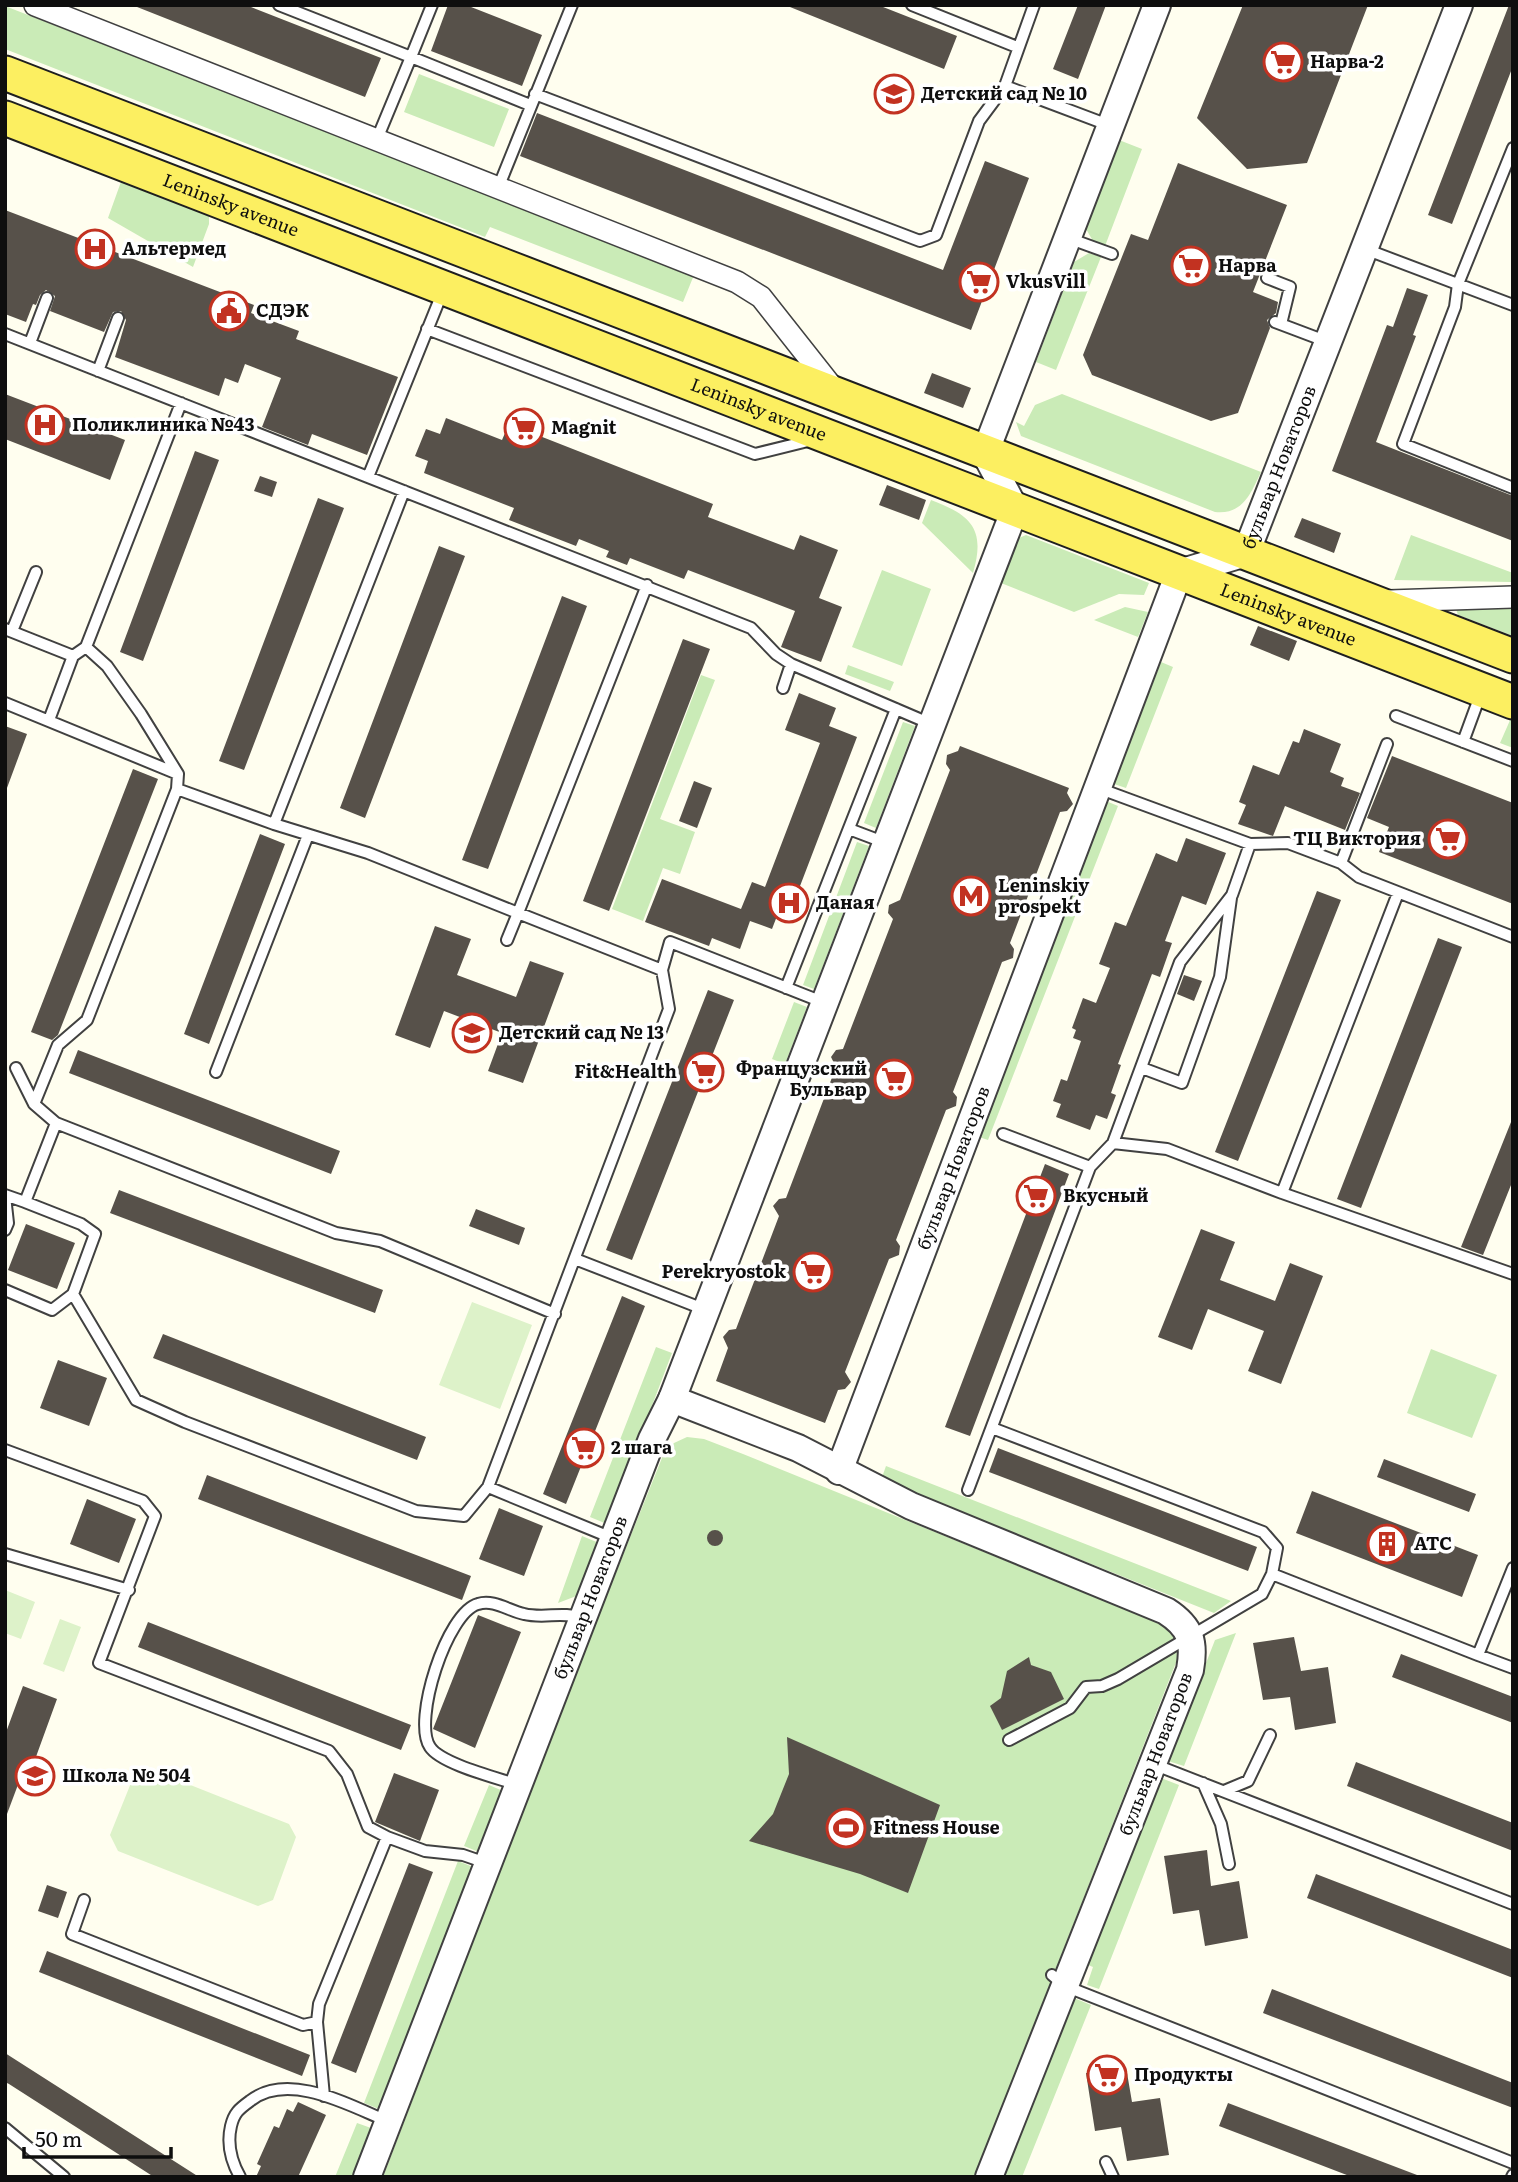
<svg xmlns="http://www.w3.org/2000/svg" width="1518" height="2182" font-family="Literata,serif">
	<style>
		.green { fill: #caebb7 }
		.pitch { fill: #ddf2c9 }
		.building { fill: #57514a }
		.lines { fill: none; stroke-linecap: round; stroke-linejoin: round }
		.service-casing { stroke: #414141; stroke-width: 14 }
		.minor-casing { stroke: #414141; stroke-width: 24 }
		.tertiary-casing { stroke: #414141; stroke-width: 30 }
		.primary-casing { stroke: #1f1f1f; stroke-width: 37 }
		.service { stroke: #fff; stroke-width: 10 }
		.minor { stroke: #fff; stroke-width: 21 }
		.tertiary { stroke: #fff; stroke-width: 26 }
		.primary { stroke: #fcef61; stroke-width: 33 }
		.labels { text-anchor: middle; stroke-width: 7; stroke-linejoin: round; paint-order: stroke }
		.poi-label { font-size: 18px; font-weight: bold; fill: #0e0e0e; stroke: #fff; text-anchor: start }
		.street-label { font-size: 18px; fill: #0e0e0e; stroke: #fff }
	</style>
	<rect width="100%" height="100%" fill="#fffeef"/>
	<path class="green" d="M 5,6 L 694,275 L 683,302 L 490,227 L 485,237 L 5,49 Z
		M 419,74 L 509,109 L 494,147 L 404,112 Z
		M 1119,140 L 1142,149 L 1105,246 L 1093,241 L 1086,229 Z
		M 122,179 L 209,213 L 209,224 L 193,267 L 108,218 Z
		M 1089,253 L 1101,257 L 1056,370 L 1036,362 L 1074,262 Z
		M 1062,394 L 1261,472 C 1251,493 1243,515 1215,512 L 1021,436 L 1016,422 L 1024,426 L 1035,405 Z
		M 931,500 C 971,515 986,529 973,573 L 922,523 Z
		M 1026,535 L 1149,583 L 1144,595 L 1119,594 L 1074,612 L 1001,583 L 1019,538 Z
		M 1411,535 L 1513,573 L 1511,582 L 1394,580 Z
		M 882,570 L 931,589 L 902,666 L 852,647 Z
		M 1513,604 L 1513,636 L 1458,615 L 1455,606 Z
		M 1125,607 L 1148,612 L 1138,637 L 1094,620 Z
		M 1161,662 L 1173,667 L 1126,788 L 1114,784 Z
		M 848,665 L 894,682 L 890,691 L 845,674 Z
		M 701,675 L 715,680 L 660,819 L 695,832 L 680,874 L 663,868 L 643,921 L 612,909 Z
		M 1511,718 L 1513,719 L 1513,748 L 1500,743 Z
		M 903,722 L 915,726 L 876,828 L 864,823 Z
		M 1106,801 L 1118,806 L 988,1140 L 976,1136 Z
		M 857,842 L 869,846 L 814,989 L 803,985 Z
		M 794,1002 L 807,1007 L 785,1064 L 772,1059 Z
		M 656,1347 L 672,1353 L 607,1524 L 590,1517 Z
		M 1431,1349 L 1497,1375 L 1472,1438 L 1407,1413 Z
		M 687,1437 L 704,1439 L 743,1454 L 1176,1630 L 1177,1660 L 977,2170 L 973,2177 L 383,2177 L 574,1677 L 664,1453 L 674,1443 Z
		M 886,1466 L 1231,1601 L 1214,1613 L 881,1480 Z
		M 582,1536 L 599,1543 L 579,1595 L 558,1603 Z
		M 1236,1633 L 1184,1766 L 1168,1761 L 1215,1640 Z
		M 1161,1778 L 1179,1785 L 1099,1989 L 1087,1985 L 1093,1967 L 1088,1965 Z
		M 489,1785 L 503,1791 L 479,1852 L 464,1846 Z
		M 458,1861 L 473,1867 L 379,2109 L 364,2103 Z
		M 1074,1998 L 1091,2005 L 1022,2177 L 1004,2177 Z
		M 357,2123 L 371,2128 L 352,2177 L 335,2177 Z"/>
	<path class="pitch" d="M 472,1302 L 532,1325 L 500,1409 L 439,1385 Z
		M 5,1590 L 35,1602 L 21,1639 L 5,1633 Z
		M 60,1619 L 81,1627 L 64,1672 L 43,1664 Z
		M 150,1769 L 289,1824 L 296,1837 L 273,1900 L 258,1906 L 118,1851 L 110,1835 L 133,1778 Z"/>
	<path class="building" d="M 132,5 L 246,5 L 381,58 L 365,97 Z
		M 448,5 L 466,5 L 542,35 L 522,86 L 431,51 Z
		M 785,5 L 878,5 L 957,36 L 944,69 Z
		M 1078,5 L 1106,5 L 1078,79 L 1053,69 Z
		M 1243,5 L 1368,5 L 1307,163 L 1247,169 L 1197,118 Z
		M 1509,5 L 1513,5 L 1513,66 L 1452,224 L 1428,215 Z
		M 537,113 L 943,270 L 985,161 L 1029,178 L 971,330 L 520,156 Z
		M 1178,163 L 1287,205 L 1253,292 L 1278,302 L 1276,313 L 1267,320 L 1270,328 L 1238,413 L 1211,421 L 1092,375 L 1083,355 L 1131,234 L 1148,240 Z
		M 5,210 L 254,305 L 251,313 L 299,331 L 296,339 L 398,377 L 367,455 L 312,434 L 308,445 L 262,427 L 281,378 L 245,364 L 238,383 L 225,378 L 219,396 L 115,357 L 126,320 L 121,311 L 113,312 L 104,332 L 50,311 L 55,296 L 46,290 L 40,295 L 36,305 L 33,304 L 26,322 L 5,314 Z
		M 1407,288 L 1428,295 L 1413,335 L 1416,336 L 1376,442 L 1513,496 L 1513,541 L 1332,471 L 1387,325 L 1393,327 Z
		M 932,373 L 971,388 L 963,408 L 924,393 Z
		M 5,394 L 125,440 L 110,480 L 5,439 Z
		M 512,417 L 530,424 L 527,431 L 713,504 L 708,517 L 794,550 L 800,535 L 838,550 L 819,598 L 842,607 L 821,662 L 781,647 L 795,611 L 688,570 L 684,579 L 630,558 L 627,565 L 606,557 L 609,551 L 579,539 L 576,546 L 509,520 L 514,508 L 424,473 L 428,461 L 415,456 L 426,429 L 440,434 L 446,418 L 502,440 Z
		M 195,451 L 219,460 L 143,661 L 120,652 Z
		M 260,476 L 277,482 L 272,497 L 254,491 Z
		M 887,485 L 926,500 L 919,520 L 879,505 Z
		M 318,498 L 344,508 L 244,770 L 219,761 Z
		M 1302,518 L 1341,533 L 1334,553 L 1294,537 Z
		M 439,546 L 465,556 L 365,818 L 340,808 Z
		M 562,596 L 587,606 L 488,869 L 462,860 Z
		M 1258,626 L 1297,641 L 1289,661 L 1250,645 Z
		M 683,639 L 710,649 L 609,911 L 583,901 Z
		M 799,693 L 836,708 L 829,726 L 857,737 L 792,907 L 782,903 L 772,929 L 750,921 L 740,949 L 712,938 L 709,946 L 645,922 L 662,879 L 741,909 L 752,882 L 765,887 L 820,743 L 785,730 Z
		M 5,726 L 27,734 L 7,788 L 5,788 Z
		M 1304,729 L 1341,744 L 1330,772 L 1344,778 L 1341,786 L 1360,793 L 1345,830 L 1285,806 L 1273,836 L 1238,824 L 1246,805 L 1239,802 L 1253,765 L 1279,775 L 1293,741 L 1299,743 Z
		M 960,746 L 1069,788 L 1067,793 L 1073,804 L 1067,811 L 1060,812 L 1010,943 L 1014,949 L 1013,958 L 1002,962 L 953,1092 L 957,1097 L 956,1106 L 946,1110 L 896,1240 L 900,1246 L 899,1255 L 889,1259 L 845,1372 L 851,1382 L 845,1389 L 838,1390 L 825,1423 L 716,1381 L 728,1348 L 723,1337 L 729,1330 L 736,1329 L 779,1216 L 773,1206 L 779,1199 L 786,1198 L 836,1067 L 831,1057 L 836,1050 L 843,1049 L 893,919 L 888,913 L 889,905 L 900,900 L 950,770 L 946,764 L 947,755 L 958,751 Z
		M 1392,756 L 1513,803 L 1513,904 L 1379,852 L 1389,827 L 1367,818 Z
		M 133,769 L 158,779 L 58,1035 L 52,1040 L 31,1032 Z
		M 694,781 L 712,788 L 697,828 L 679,821 Z
		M 260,834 L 285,844 L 209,1044 L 184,1034 Z
		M 1186,838 L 1226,853 L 1206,905 L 1182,896 L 1165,941 L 1172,943 L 1160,977 L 1152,974 L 1118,1064 L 1121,1065 L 1111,1093 L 1116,1095 L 1107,1119 L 1096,1115 L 1090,1130 L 1056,1117 L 1061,1104 L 1053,1101 L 1061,1079 L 1067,1081 L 1081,1041 L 1073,1038 L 1076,1030 L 1072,1028 L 1083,998 L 1096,1003 L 1110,968 L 1099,964 L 1115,922 L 1126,926 L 1156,853 L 1177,862 Z
		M 1317,891 L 1341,900 L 1238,1161 L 1215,1152 Z
		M 435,926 L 471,939 L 457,975 L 516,997 L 530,961 L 564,973 L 523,1083 L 488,1071 L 502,1033 L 444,1011 L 430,1048 L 395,1035 Z
		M 1438,938 L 1462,947 L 1361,1208 L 1337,1199 Z
		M 1184,975 L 1202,981 L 1194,1001 L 1177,994 Z
		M 708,990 L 734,1000 L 632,1260 L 606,1250 Z
		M 78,1050 L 340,1151 L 331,1174 L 69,1073 Z
		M 1513,1117 L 1513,1180 L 1483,1255 L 1461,1247 Z
		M 1045,1164 L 1069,1174 L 970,1436 L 945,1427 Z
		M 119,1190 L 383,1290 L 375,1313 L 110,1213 Z
		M 476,1209 L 525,1228 L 519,1245 L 469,1226 Z
		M 26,1224 L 75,1243 L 57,1289 L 8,1270 Z
		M 1201,1229 L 1235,1242 L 1220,1280 L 1275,1301 L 1290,1263 L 1323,1276 L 1281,1384 L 1248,1371 L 1264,1331 L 1208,1309 L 1192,1350 L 1158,1337 Z
		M 622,1296 L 645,1306 L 566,1504 L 543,1494 Z
		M 163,1334 L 426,1437 L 417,1460 L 153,1358 Z
		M 58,1360 L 107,1378 L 89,1426 L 40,1408 Z
		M 998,1448 L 1257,1547 L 1248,1571 L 989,1472 Z
		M 1384,1459 L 1476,1494 L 1469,1512 L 1377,1477 Z
		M 207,1475 L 471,1576 L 462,1600 L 198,1499 Z
		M 1312,1491 L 1478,1555 L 1462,1597 L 1296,1533 Z
		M 87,1499 L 136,1519 L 119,1563 L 70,1544 Z
		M 499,1508 L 543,1526 L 524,1576 L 479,1559 Z
		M707 1538a8 8 0 1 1 16 0a8 8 0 1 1-16 0Z
		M 478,1615 L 521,1632 L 475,1748 L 433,1729 Z
		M 148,1622 L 411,1725 L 401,1750 L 138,1647 Z
		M 1294,1637 L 1301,1671 L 1328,1667 L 1336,1723 L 1295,1730 L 1290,1697 L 1263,1700 L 1253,1643 Z
		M 1401,1654 L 1513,1697 L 1513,1723 L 1392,1677 Z
		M 1029,1657 L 1031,1665 L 1051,1672 L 1064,1699 L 1002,1730 L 990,1706 L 1001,1698 L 1007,1671 Z
		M 23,1686 L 57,1699 L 29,1776 L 22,1774 L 7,1814 L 5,1735 Z
		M 787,1737 L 940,1805 L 908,1893 L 860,1874 L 749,1841 L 773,1814 L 789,1774 Z
		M 1356,1762 L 1513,1823 L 1513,1851 L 1347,1786 Z
		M 394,1773 L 439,1790 L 420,1841 L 375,1822 Z
		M 1207,1850 L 1211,1886 L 1239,1881 L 1248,1938 L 1205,1946 L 1199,1910 L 1173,1914 L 1164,1856 Z
		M 409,1863 L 433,1872 L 356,2073 L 331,2063 Z
		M 1316,1874 L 1513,1950 L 1513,1978 L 1307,1898 Z
		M 47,1885 L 67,1892 L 58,1918 L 38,1911 Z
		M 47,1951 L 310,2055 L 302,2076 L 39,1972 Z
		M 1272,1989 L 1513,2083 L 1513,2108 L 1263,2013 Z
		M 5,2053 L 199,2177 L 154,2177 L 9,2084 L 5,2082 Z
		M 1126,2067 L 1132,2102 L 1160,2098 L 1169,2155 L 1127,2161 L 1121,2127 L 1095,2131 L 1086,2073 Z
		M 298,2102 L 326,2115 L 298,2177 L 256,2177 L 261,2166 L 257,2164 L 274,2126 L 279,2128 L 287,2109 L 293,2112 Z
		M 1228,2103 L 1417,2175 L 1416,2177 L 1352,2177 L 1219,2126 Z"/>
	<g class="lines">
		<defs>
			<path id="service" d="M 279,5 L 411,57 L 432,5
				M 912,5 L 1017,47
				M 1005,86 L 1034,5
				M 535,94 L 920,241 L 936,235 L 979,121 L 1005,86 L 1111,126
				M 377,139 L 411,57 L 530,105
				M 1513,148 L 1458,284 L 1455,307 L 1403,444 L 1513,488
				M 498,188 L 572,5
				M 1068,238 L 1112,254
				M 1365,249 L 1513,305
				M 1267,278 L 1290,287 L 1281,324
				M 1275,322 L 1328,342
				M 427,329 L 755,454 L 812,440
				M 5,334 L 751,628 L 776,654 L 791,664 L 931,724
				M 30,343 L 47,298
				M 98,371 L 118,318
				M 368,477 L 443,291
				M 647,585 L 518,913 L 662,970
				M 5,629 L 73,656
				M 12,631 L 36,572
				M 86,647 L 107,666 L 141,714 L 178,774 L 177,789 L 87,1020 L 58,1045 L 34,1104 L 56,1123 L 336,1233 L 380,1241 L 555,1314
				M 783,688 L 791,664
				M 5,703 L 178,774
				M 1396,716 L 1513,761
				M 49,720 L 73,656 L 86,647 L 181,403
				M 1463,742 L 1481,693
				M 1098,788 L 1250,844 L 1288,843 L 1341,863 L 1359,877 L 1513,937
				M 177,789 L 274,824 L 404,491
				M 274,824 L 368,853 L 518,913 L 507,940
				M 849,829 L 886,843
				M 1341,863 L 1387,744
				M 786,988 L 896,709
				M 16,1068 L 34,1104
				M 1142,1068 L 1182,1083 L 1220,977 L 1231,898
				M 216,1072 L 308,835
				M 1003,1134 L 1090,1167 L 1113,1143 L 1167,1149 L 1282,1193 L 1513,1274
				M 1113,1143 L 1180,962 L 1232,895 L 1250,844
				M 1282,1193 L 1398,893
				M 5,1195 L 25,1202 L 56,1123
				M 5,1196 L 8,1223 L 5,1230
				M 25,1202 L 81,1224 L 95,1234 L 73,1294 L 136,1400 L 185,1422 L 416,1511 L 464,1516 L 488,1487 L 669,1009 L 662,970 L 670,942 L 825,1003
				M 575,1259 L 706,1310
				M 5,1290 L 52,1310 L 73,1294
				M 992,1428 L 1263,1532 L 1277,1548 L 1272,1574 L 1478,1655 L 1513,1568
				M 5,1450 L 143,1501 L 155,1516 L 99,1663 L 329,1751 L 347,1774 L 368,1827 L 387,1837 L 319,2004 L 317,2022 L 303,2025 L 72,1934 L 84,1900
				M 488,1487 L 612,1538
				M 968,1490 L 1090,1167
				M 5,1554 L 129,1590
				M 1478,1655 L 1513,1668
				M 1009,1740 L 1070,1708 L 1086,1687 L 1102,1686 L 1118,1679 L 1262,1594 L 1272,1574
				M 1153,1764 L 1513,1904
				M 1203,1783 L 1221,1824 L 1229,1864
				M 518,1785 C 498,1778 441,1764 430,1747 C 412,1721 447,1612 478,1604 C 494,1599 509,1611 524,1614 C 544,1619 563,1611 582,1618
				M 1224,1791 L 1248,1781 L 1270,1735
				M 387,1837 L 425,1851 L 463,1855 L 489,1864
				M 1052,1975 L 1065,1986 L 1513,2163
				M 317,2022 L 324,2096
				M 5,2128 L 64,2177
				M 1106,2162 L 1113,2177
				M 240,2177 C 231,2161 227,2143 231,2126 C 234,2113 239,2109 250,2101 C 288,2071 349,2105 387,2121
				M 1512,2177 L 1513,2175"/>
			<path id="minor" d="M 35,5 L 737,282 L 761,297 L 836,392
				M 1389,601 L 1513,597"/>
			<g id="tertiary">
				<path d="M 672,1399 L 798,1448 L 911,1506 L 1166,1611 C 1191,1627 1195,1642 1190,1670 L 989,2177"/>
				<path id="s1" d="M 839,1471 L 1179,573 L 1246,553 L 1459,5"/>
				<path id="s2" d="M 367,2177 L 652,1439 L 672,1399 L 1015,509 L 985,453 L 1157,5"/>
			</g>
			<g id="primary">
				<path d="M 5,73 L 1513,656"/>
				<path id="s3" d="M 5,118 L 1513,702"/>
			</g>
		</defs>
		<use href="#service" class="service-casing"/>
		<use href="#minor" class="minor-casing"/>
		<use href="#tertiary" class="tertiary-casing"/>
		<use href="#primary" class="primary-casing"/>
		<use href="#service" class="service"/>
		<use href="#minor" class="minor"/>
		<use href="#tertiary" class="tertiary"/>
		<use href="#primary" class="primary"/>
	</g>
	<defs>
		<symbol id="supermarket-ring" viewBox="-11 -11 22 22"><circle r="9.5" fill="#fff" stroke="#c23221" stroke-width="1.5"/><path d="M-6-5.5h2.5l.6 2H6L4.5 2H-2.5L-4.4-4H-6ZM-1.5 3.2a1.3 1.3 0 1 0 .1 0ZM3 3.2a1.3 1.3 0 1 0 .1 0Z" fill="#c23221"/></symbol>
		<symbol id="school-ring" viewBox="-11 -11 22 22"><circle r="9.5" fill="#fff" stroke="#c23221" stroke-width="1.5"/><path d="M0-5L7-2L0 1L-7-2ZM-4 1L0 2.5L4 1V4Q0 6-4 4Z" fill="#c23221"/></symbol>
		<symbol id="hospital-ring" viewBox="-11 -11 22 22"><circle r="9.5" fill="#fff" stroke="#c23221" stroke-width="1.5"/><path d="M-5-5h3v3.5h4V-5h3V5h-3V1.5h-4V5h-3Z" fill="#c23221"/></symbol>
		<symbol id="civic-ring" viewBox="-11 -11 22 22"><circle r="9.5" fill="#fff" stroke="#c23221" stroke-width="1.5"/><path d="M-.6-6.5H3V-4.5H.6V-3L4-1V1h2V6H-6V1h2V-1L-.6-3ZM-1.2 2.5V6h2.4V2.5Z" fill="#c23221"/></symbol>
		<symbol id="metro-ring" viewBox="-11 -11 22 22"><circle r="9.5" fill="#fff" stroke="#c23221" stroke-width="1.5"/><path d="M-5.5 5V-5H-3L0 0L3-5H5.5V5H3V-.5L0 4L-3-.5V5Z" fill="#c23221"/></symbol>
		<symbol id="building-ring" viewBox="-11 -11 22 22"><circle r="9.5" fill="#fff" stroke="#c23221" stroke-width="1.5"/><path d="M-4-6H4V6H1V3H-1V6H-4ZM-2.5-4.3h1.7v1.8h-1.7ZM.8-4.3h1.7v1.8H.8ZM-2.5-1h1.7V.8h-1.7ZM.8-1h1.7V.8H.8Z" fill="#c23221"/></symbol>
		<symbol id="stadium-ring" viewBox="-11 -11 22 22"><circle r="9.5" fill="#fff" stroke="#c23221" stroke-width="1.5"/><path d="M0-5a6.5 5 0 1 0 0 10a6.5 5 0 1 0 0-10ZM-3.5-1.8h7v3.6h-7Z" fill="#c23221"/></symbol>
	</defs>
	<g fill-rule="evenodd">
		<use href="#supermarket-ring" x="1261" y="40" width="44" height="44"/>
		<use href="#school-ring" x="872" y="72" width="44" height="44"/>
		<use href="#hospital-ring" x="73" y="227" width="44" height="44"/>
		<use href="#supermarket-ring" x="1169" y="244" width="44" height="44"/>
		<use href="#supermarket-ring" x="957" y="260" width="44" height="44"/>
		<use href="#civic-ring" x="207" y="289" width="44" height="44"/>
		<use href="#hospital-ring" x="23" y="403" width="44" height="44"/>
		<use href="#supermarket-ring" x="502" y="406" width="44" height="44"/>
		<use href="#supermarket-ring" x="1426" y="817" width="44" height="44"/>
		<use href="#metro-ring" x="949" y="874" width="44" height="44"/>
		<use href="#hospital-ring" x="767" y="881" width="44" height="44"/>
		<use href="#school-ring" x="450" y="1011" width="44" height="44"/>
		<use href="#supermarket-ring" x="682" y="1050" width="44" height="44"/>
		<use href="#supermarket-ring" x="872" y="1057" width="44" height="44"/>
		<use href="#supermarket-ring" x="1014" y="1174" width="44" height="44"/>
		<use href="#supermarket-ring" x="791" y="1250" width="44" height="44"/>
		<use href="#supermarket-ring" x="562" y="1426" width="44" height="44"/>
		<use href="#building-ring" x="1365" y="1522" width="44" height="44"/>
		<use href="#school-ring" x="13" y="1754" width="44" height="44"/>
		<use href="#stadium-ring" x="824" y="1806" width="44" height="44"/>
		<use href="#supermarket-ring" x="1085" y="2053" width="44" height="44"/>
	</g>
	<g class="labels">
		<g class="poi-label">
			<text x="1310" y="68">Нарва-2</text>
			<text x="921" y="100">Детский сад № 10</text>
			<text x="122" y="255">Альтермед</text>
			<text x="1218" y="272">Нарва</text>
			<text x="1006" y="288">VkusVill</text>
			<text x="256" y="317">СДЭК</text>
			<text x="72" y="431">Поликлиника №43</text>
			<text x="551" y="434">Magnit</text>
			<text x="1421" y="845" text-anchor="end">ТЦ Виктория</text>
			<text x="998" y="892">Leninskiy<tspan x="998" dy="21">prospekt</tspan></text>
			<text x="816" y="909">Даная</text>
			<text x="499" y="1039">Детский сад № 13</text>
			<text x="867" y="1075" text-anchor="end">Французский<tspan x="867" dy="21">Бульвар</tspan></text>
			<text x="677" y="1078" text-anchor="end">Fit&amp;Health</text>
			<text x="1063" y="1202">Вкусный</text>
			<text x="786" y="1278" text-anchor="end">Perekryostok</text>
			<text x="611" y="1454">2 шага</text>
			<text x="1414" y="1550">АТС</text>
			<text x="62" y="1782">Школа № 504</text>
			<text x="873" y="1834">Fitness House</text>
			<text x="1134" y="2081">Продукты</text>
		</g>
		<g class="street-label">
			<text dy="6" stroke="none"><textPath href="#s3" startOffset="242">Leninsky avenue</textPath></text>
			<text dy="6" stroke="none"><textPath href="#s3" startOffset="808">Leninsky avenue</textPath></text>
			<text dy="6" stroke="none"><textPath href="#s1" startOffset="1122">бульвар Новаторов</textPath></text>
			<text dy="6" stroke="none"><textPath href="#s3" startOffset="1376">Leninsky avenue</textPath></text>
			<text dy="6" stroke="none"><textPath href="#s1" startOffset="324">бульвар Новаторов</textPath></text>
			<text dy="6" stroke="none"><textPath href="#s2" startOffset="621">бульвар Новаторов</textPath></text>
			<text transform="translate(1156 1754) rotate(-69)" y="6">бульвар Новаторов</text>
		</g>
	</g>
	<rect width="1518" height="2182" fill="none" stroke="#0e0e0e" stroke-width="14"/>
	<path d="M24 2147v10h147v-10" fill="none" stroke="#0e0e0e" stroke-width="3.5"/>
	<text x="35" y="2147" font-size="21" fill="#0e0e0e" stroke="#ffffff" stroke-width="5" paint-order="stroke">50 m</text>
</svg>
